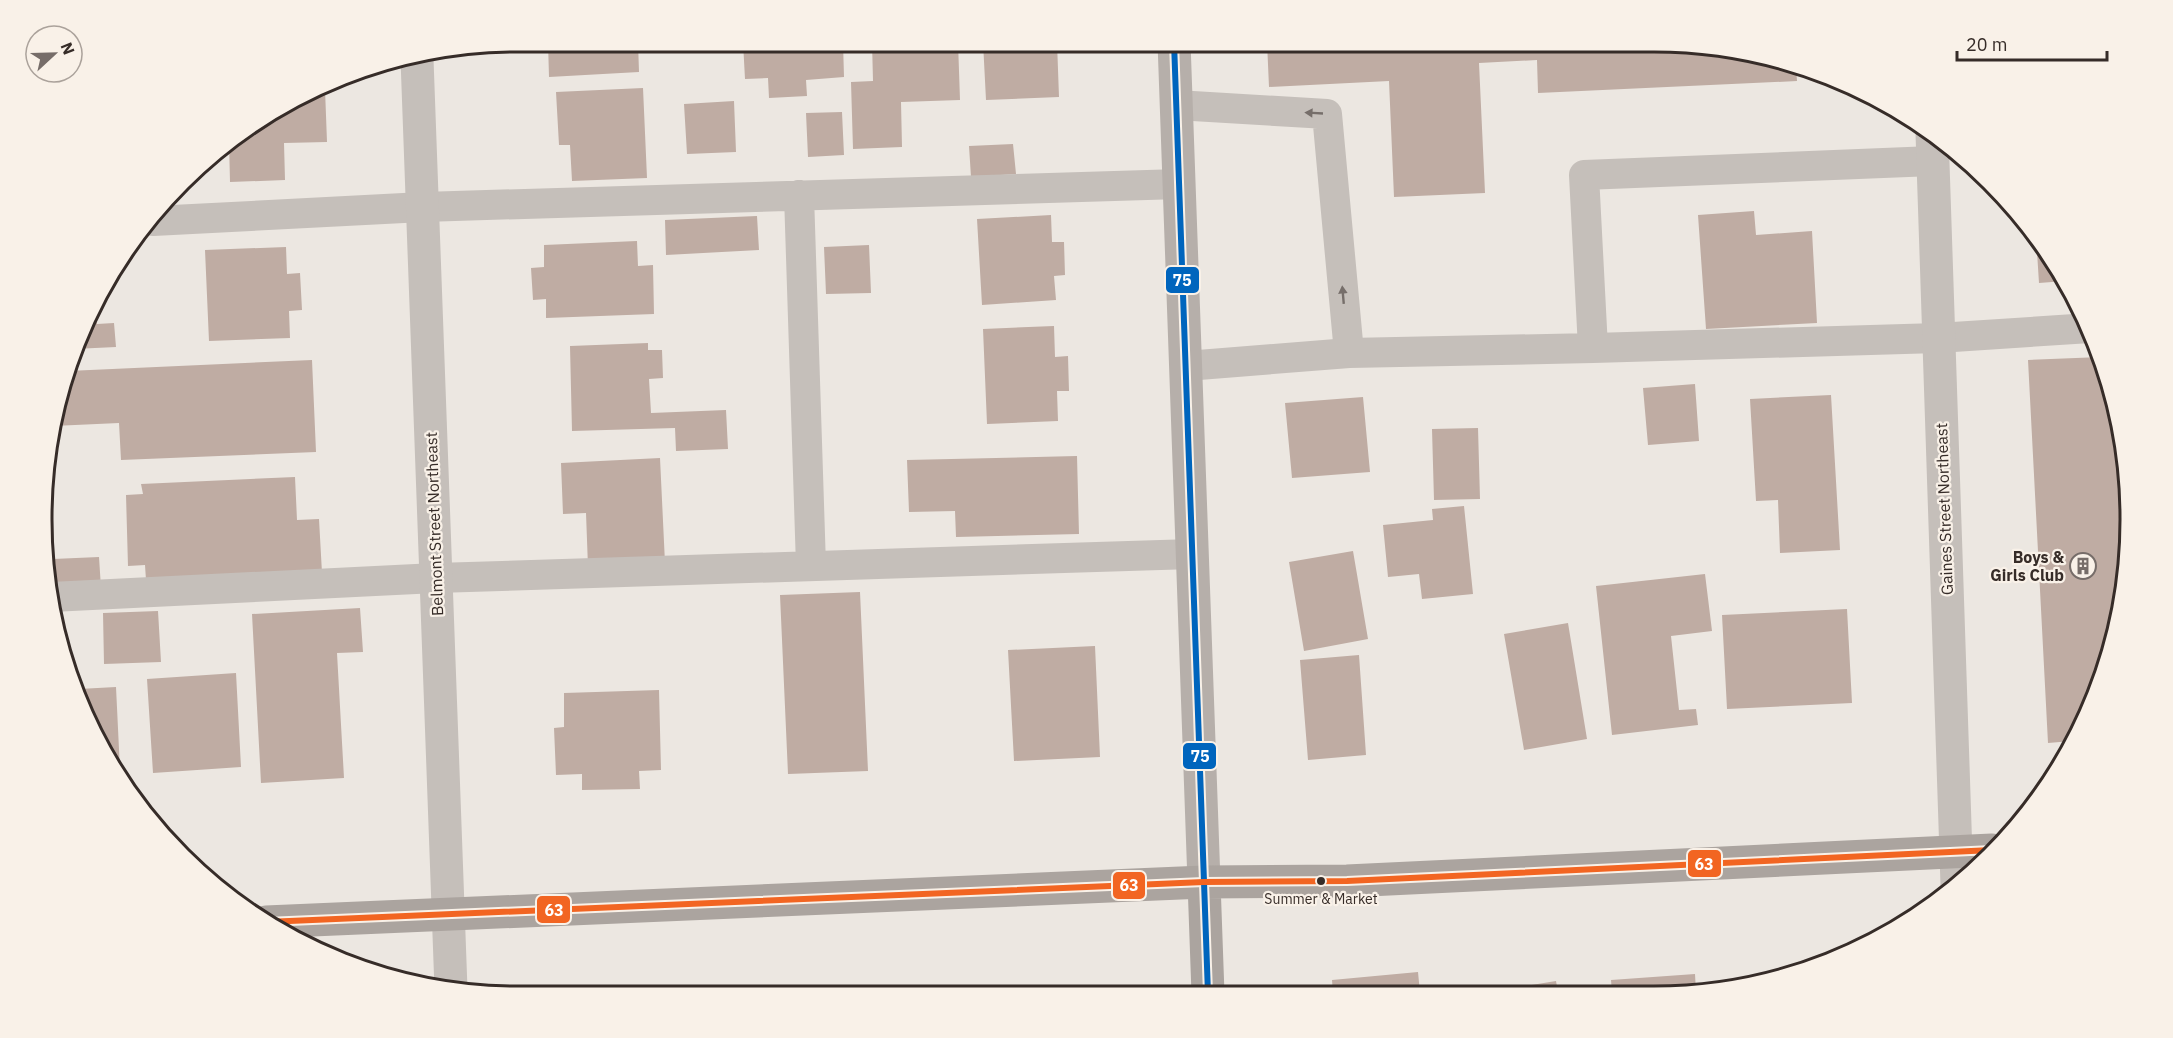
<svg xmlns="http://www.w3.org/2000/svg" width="2173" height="1038" font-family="'IBM Plex Sans',sans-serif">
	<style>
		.building { fill: #bfaca3 }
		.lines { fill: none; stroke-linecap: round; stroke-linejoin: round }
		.lane { stroke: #c5bfba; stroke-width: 30 }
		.street { stroke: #c5bfba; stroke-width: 33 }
		.secondary { stroke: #b6afaa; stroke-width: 33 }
		.primary { stroke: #aba49f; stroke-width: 33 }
		.bus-1-casing { stroke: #f9f1e8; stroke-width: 10 }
		.bus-2-casing { stroke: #f9f1e8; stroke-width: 10 }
		.bus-1 { stroke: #0065bd; stroke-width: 6 }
		.bus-2 { stroke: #f26522; stroke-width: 6 }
		.oneway { fill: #766e6a }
		.bus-dot { fill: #362c28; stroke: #f9f1e8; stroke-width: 2 }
		.labels { text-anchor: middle; stroke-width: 4.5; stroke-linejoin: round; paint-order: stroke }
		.bus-label { font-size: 14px; fill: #362c28; stroke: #f9f1e8 }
		.street-label { font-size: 16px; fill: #362c28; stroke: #f9f1e8 }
		.poi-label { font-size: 16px; font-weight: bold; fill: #362c28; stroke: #f9f1e8; text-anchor: end }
		.rim { fill: none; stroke: #362c28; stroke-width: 3 }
		.line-badge { stroke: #f9f1e8; stroke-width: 2 }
		.badge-label { font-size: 16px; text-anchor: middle; font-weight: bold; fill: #fff }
	</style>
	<rect width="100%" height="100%" fill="#ece7e1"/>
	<path class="building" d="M 548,42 L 638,42 L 639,72 L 549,77 Z
		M 743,42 L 843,42 L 844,77 L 806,80 L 807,96 L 769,98 L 768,78 L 745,79 Z
		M 872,42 L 958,42 L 960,100 L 901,102 L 902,147 L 853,149 L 851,82 L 873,81 Z
		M 983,42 L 1057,42 L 1059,97 L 986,100 Z
		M 1267,42 L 1654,42 L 1747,51 L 1796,66 L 1797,81 L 1538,93 L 1537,60 L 1479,63 L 1485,193 L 1394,197 L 1389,81 L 1269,87 Z
		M 643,88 L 647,178 L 572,181 L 570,145 L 559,145 L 556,92 Z
		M 325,89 L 327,142 L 284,143 L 285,180 L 230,182 L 229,141 Z
		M 734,101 L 736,152 L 687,154 L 684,104 Z
		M 842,112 L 844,155 L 808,157 L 806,113 Z
		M 1013,144 L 1016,174 L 971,177 L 969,146 Z
		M 1754,211 L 1756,235 L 1812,231 L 1817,323 L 1706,329 L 1698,215 Z
		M 1051,215 L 1052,242 L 1064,242 L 1065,275 L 1054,276 L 1056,300 L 982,305 L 977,219 Z
		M 757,216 L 759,250 L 666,255 L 665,220 Z
		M 2036,236 L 2051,254 L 2065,281 L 2039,283 Z
		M 637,241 L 638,266 L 653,265 L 654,314 L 546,318 L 546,299 L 533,300 L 531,268 L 544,267 L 544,245 Z
		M 869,245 L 871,293 L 826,294 L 824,247 Z
		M 286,247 L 287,274 L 300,273 L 302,310 L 289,311 L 290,338 L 209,341 L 205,250 Z
		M 96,303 L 97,324 L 114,323 L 116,347 L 74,349 L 78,337 Z
		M 1054,326 L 1055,357 L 1068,356 L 1069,391 L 1057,391 L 1058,421 L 987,424 L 983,329 Z
		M 648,343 L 648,350 L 662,350 L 663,378 L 649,379 L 651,413 L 726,410 L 728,449 L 676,451 L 675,428 L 572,431 L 570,346 Z
		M 2101,357 L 2122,426 L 2131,519 L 2122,612 L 2095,702 L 2072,741 L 2048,743 L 2028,360 Z
		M 312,360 L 316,452 L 121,460 L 119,423 L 53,426 L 53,420 L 68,371 Z
		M 1695,384 L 1699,441 L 1648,445 L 1643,388 Z
		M 1831,395 L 1840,550 L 1780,553 L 1778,500 L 1756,501 L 1750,399 Z
		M 1363,397 L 1370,472 L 1292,478 L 1285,403 Z
		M 1478,428 L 1480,499 L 1434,500 L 1432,429 Z
		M 1077,456 L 1079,534 L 956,537 L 955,511 L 909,512 L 907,460 Z
		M 660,458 L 665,563 L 588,567 L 586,513 L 563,514 L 561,463 Z
		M 295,477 L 297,520 L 319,519 L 322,573 L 146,580 L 145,565 L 128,566 L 126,495 L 143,494 L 141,484 Z
		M 1464,506 L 1473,594 L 1422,599 L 1419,574 L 1388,577 L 1383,525 L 1433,520 L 1432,509 Z
		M 1353,551 L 1368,639 L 1304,651 L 1289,562 Z
		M 99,557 L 101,588 L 54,591 L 53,559 Z
		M 1705,574 L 1712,631 L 1671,636 L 1679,710 L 1696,709 L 1698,725 L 1612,735 L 1596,586 Z
		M 860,592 L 868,771 L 788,774 L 780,595 Z
		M 360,608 L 363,652 L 337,653 L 344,778 L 261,783 L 252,614 Z
		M 1847,609 L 1852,703 L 1727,709 L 1722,615 Z
		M 158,611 L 161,662 L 104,664 L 103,613 Z
		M 1568,623 L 1587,739 L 1524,750 L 1504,634 Z
		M 1095,646 L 1100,757 L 1014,761 L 1008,650 Z
		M 1359,655 L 1366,755 L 1308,760 L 1300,660 Z
		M 236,673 L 241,767 L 153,773 L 147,679 Z
		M 116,687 L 120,770 L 91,730 L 79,689 Z
		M 659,690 L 661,770 L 639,771 L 640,789 L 582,790 L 582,774 L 556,775 L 554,728 L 564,727 L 564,693 Z
		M 1418,972 L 1420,993 L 1333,993 L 1332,980 Z
		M 1695,974 L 1696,992 L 1612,992 L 1611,980 Z
		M 1556,981 L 1558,992 L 1494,993 L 1494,991 Z"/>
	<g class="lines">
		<path class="lane" d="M 1176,105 L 1327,114 L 1349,353
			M 799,195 L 811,566
			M 153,221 L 423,207 L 1180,184
			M 1593,348 L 1584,175 L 1933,161
			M 1186,366 L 1349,353 L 1593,348 L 1938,338 L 2090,328
			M 51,597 L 436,578 L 1193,554"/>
		<path class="street" d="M 417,59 L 451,989
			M 1932,133 L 1957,885"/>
		<path class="secondary" d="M 1174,42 L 1204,882"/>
		<path class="primary" d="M 1204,882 L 1208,994
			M 266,922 L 1204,882 L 1347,881 L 1992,850"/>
		<defs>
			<path id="bus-1" d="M 1174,42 L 1208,994"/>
			<path id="bus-2" d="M 266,922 L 1204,882 L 1347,881 L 1992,850"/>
		</defs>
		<use href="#bus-1" class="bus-1-casing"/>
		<use href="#bus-2" class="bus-2-casing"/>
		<use href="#bus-1" class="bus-1"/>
		<use href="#bus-2" class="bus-2"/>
	</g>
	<defs><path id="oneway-solid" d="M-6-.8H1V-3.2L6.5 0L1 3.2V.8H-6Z" transform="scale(1.5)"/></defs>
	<g class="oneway">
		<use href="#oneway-solid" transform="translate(1314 113) rotate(-177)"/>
		<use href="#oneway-solid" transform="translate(1343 295) rotate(-95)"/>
	</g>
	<defs>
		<symbol id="building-ring" viewBox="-11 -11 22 22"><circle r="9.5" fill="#f9f1e8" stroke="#766d69" stroke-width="1.5"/><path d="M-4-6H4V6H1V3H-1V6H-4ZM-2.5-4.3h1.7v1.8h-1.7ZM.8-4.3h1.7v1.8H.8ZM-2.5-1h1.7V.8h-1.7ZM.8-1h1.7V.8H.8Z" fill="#766d69"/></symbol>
	</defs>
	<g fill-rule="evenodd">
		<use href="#building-ring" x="2068" y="551" width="30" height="30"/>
	</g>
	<circle class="bus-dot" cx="1321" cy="881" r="5"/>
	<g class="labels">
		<g class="bus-label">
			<text x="1321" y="904">Summer &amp; Market</text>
		</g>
		<g class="street-label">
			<text transform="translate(1944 509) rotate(-92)" y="6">Gaines Street Northeast</text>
			<text transform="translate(434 524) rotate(-92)" y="6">Belmont Street Northeast</text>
		</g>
		<g class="poi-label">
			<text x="2064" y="563">Boys &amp;<tspan x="2064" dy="18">Girls Club</tspan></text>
		</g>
	</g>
	<path d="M0 0H2173V1038H0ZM518 52H1654A466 466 0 0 1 2120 518V520A466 466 0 0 1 1654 986H518A466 466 0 0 1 52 520V518A466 466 0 0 1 518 52Z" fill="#f9f1e8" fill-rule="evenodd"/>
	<path class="rim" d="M518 52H1654A466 466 0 0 1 2120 518V520A466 466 0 0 1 1654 986H518A466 466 0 0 1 52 520V518A466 466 0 0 1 518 52Z"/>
	<g class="line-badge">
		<rect x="1165" y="266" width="35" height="28" rx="6" fill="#0065bd"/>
		<rect x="1182" y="742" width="35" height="28" rx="6" fill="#0065bd"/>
		<rect x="1687" y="849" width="35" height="29" rx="6" fill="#f26522"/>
		<rect x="1112" y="871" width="34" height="29" rx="6" fill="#f26522"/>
		<rect x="536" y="895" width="35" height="29" rx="6" fill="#f26522"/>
	</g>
	<g class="badge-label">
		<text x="1182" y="286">75</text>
		<text x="1200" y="762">75</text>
		<text x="1704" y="870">63</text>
		<text x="1129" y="891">63</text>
		<text x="554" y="916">63</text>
	</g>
	<g transform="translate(54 54) rotate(68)"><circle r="28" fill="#f9f1e8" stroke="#aba29b" stroke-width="1.5"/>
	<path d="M0-4.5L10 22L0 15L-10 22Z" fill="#766d69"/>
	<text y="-9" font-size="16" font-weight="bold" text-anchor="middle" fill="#362c28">N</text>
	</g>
	<path d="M1957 51v9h150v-9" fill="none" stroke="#362c28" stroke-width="3"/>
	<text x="1966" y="51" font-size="18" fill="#362c28" stroke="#f9f1e8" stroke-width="4.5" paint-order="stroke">20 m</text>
</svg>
